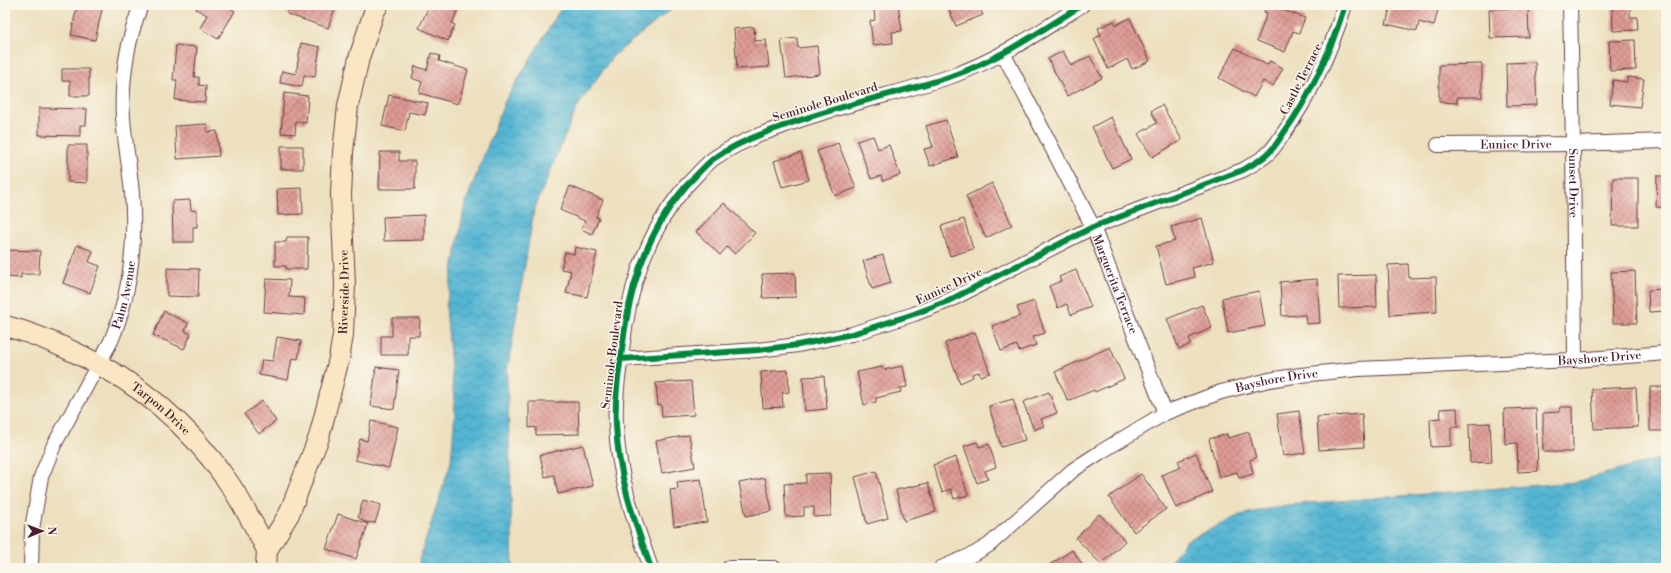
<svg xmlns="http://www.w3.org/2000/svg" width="1671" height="573" font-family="'Libre Bodoni',serif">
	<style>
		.water { fill: url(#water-waves); stroke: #4e6a7e }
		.building { fill: url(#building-cross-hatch) }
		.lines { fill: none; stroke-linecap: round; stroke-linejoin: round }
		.street-casing { stroke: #623c41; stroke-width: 16 }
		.secondary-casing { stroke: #623c41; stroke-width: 22 }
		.street { stroke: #fff; stroke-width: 14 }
		.secondary { stroke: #fbe6c4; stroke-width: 20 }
		.cycleway-casing { stroke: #fbf7ec; stroke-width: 8 }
		.cycleway { stroke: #00873e; stroke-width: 6 }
		.labels { text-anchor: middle; stroke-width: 3; stroke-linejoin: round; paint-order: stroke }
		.street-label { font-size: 12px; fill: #4a1f2b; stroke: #fbf7ec }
	</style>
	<defs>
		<pattern id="water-waves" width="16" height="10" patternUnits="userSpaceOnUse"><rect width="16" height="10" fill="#53b5d2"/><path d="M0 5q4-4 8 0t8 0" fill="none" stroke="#4793ab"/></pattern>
		<pattern id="building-cross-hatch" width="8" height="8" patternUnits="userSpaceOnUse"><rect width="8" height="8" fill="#de9b95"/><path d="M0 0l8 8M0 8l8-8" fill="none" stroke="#b67e7a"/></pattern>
	</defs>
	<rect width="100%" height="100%" fill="#fbf7ec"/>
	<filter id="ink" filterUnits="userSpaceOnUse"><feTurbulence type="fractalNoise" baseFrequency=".025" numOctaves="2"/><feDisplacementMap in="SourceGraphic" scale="8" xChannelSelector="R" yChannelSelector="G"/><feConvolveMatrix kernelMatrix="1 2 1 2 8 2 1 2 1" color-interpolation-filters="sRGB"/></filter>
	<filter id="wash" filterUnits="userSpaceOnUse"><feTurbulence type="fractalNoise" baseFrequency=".012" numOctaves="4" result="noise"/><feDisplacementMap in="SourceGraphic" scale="16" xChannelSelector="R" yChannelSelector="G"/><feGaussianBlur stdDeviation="0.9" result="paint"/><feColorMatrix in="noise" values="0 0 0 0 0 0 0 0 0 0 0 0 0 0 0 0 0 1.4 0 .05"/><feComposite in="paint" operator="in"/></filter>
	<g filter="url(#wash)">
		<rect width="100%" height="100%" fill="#ede0bf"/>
		<path class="water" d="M 563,5 L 679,5 L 669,11 L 612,57 L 577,107 L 534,210 L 507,372 L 513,568 L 418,568 L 420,557 L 451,462 L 455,412 L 446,307 L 465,204 L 505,101 Z
			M 1666,457 L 1666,568 L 1165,568 L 1186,541 L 1240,515 L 1287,505 L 1576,482 Z"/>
		<g id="blocks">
			<path class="building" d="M 77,5 L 103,5 L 95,40 L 71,35 Z
				M 199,5 L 225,5 L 235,11 L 218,39 L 200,28 L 207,15 L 196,9 Z
				M 290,5 L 336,5 L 328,28 L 287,14 Z
				M 432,5 L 460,5 L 452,23 L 455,25 L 448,41 L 419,28 L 429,6 L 431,7 Z
				M 898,5 L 902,31 L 892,32 L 893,43 L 873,45 L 870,21 L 875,20 L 874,8 Z
				M 947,5 L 978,5 L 983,15 L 956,26 Z
				M 1266,5 L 1270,5 L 1305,18 L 1299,33 L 1293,31 L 1285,52 L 1257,41 L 1267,13 L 1264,12 Z
				M 1391,5 L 1439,5 L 1434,26 L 1419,22 L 1417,31 L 1386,24 Z
				M 1612,5 L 1630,5 L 1630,17 L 1637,17 L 1638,30 L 1613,31 Z
				M 1528,8 L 1529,37 L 1490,38 L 1489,9 Z
				M 1130,18 L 1150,61 L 1132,69 L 1127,59 L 1108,69 L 1094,39 L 1101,35 L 1098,28 L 1114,21 L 1116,25 Z
				M 754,27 L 755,41 L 766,40 L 769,67 L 737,69 L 734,29 Z
				M 797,38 L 798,48 L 817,46 L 820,74 L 786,78 L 781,40 Z
				M 1635,40 L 1636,70 L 1610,71 L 1609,41 Z
				M 301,43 L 320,47 L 315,77 L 304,75 L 302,87 L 280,83 L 282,71 L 296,74 Z
				M 176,45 L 197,47 L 194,77 L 199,77 L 199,85 L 206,86 L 205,102 L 175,100 L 177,80 L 173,80 Z
				M 1235,48 L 1267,65 L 1270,61 L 1283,68 L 1273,86 L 1263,81 L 1254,97 L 1219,78 Z
				M 1063,51 L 1071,66 L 1090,56 L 1102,78 L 1067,96 L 1048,59 Z
				M 431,53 L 440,56 L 439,61 L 468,70 L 458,104 L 419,93 L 422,82 L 412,78 L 415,66 L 427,70 Z
				M 1535,62 L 1537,105 L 1507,106 L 1506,63 Z
				M 1482,64 L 1482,97 L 1457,97 L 1457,103 L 1439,102 L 1439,65 Z
				M 62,69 L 89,69 L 89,96 L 70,96 L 70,81 L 62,81 Z
				M 1628,77 L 1644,79 L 1640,107 L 1610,104 L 1613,80 L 1627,82 Z
				M 284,93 L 308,96 L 306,123 L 296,122 L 295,134 L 281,133 Z
				M 389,95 L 428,103 L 425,115 L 409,112 L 405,131 L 382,126 Z
				M 1162,105 L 1182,140 L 1152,157 L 1138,134 L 1157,123 L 1151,111 Z
				M 39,108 L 87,109 L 86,125 L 80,125 L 80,136 L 39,135 Z
				M 1111,117 L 1131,159 L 1112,168 L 1092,127 Z
				M 946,120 L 958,157 L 930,166 L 924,149 L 933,147 L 926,126 Z
				M 207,124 L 207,132 L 217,131 L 219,156 L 177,159 L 175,126 Z
				M 873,136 L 878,149 L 889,145 L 900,175 L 883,181 L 881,176 L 871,179 L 857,141 Z
				M 838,143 L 856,188 L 835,196 L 817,151 Z
				M 68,145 L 87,145 L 87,183 L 68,182 Z
				M 281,146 L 303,146 L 303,169 L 281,169 Z
				M 380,152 L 399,152 L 399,161 L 415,161 L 415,189 L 379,189 Z
				M 801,153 L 809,180 L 782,187 L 774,161 Z
				M 1657,176 L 1666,176 L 1666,208 L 1656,207 Z
				M 1613,178 L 1638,178 L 1638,226 L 1612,226 Z
				M 992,183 L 1012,225 L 986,238 L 966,196 Z
				M 570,186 L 603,200 L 596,217 L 599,218 L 592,234 L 581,229 L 585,221 L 560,210 Z
				M 302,188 L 303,214 L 278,215 L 277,189 Z
				M 190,200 L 191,210 L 197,211 L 197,227 L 193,227 L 193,242 L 173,242 L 172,201 Z
				M 724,203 L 755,233 L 735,254 L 727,247 L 720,255 L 696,232 Z
				M 424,215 L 424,240 L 384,241 L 383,217 Z
				M 1202,218 L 1214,262 L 1192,268 L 1195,277 L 1166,284 L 1156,246 L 1175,241 L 1171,227 Z
				M 964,219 L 973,249 L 950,256 L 941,226 Z
				M 287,237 L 308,237 L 307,269 L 286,269 L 286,266 L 275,266 L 275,242 L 286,242 Z
				M 77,245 L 93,251 L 89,262 L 100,266 L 90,293 L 63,283 Z
				M 575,247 L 597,252 L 587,297 L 566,293 L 571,271 L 561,269 L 565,252 L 574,254 Z
				M 5,250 L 40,251 L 39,274 L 21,274 L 21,278 L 5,277 Z
				M 883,255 L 891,283 L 872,289 L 863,261 Z
				M 1408,264 L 1409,278 L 1436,277 L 1437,312 L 1390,315 L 1388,265 Z
				M 167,268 L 199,269 L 198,297 L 167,296 Z
				M 1076,270 L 1091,307 L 1071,315 L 1067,304 L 1058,308 L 1049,286 L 1061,281 L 1059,277 Z
				M 1635,271 L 1637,323 L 1613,323 L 1611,272 Z
				M 795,273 L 796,297 L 763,298 L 762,274 Z
				M 1376,275 L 1377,307 L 1339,308 L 1338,276 Z
				M 266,279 L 290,280 L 289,297 L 305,298 L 304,315 L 264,312 Z
				M 1317,279 L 1320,323 L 1306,324 L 1305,315 L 1282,316 L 1280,282 Z
				M 1666,289 L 1666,311 L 1649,312 L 1648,290 Z
				M 1259,291 L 1265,326 L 1228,333 L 1222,298 Z
				M 1034,301 L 1045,333 L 1033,337 L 1036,345 L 1019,351 L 1017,345 L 1001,351 L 992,326 L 1020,316 L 1017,307 Z
				M 1202,305 L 1212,328 L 1189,338 L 1191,344 L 1179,349 L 1167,319 Z
				M 164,311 L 188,323 L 185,331 L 191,334 L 184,349 L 153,335 Z
				M 392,318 L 420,318 L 419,336 L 408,336 L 408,355 L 381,355 L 381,336 L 392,336 Z
				M 975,332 L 990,373 L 980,376 L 979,372 L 972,374 L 973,377 L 960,383 L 945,343 Z
				M 277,337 L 301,341 L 298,359 L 292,358 L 288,380 L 259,375 L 262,360 L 273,361 Z
				M 1110,347 L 1124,379 L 1095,392 L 1094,390 L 1068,401 L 1055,372 Z
				M 903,366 L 907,387 L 900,388 L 901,392 L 876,398 L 876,402 L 864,405 L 857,372 L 882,367 L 883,370 Z
				M 376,367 L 399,370 L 394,409 L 371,406 Z
				M 788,370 L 789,392 L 782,393 L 783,407 L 763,408 L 761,372 Z
				M 824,376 L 827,409 L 805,411 L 803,377 Z
				M 691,381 L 694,415 L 662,417 L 661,404 L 658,405 L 656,383 Z
				M 1636,387 L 1638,427 L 1594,429 L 1592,389 Z
				M 1650,387 L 1663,387 L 1663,399 L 1666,399 L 1665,431 L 1650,431 Z
				M 1049,392 L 1057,413 L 1041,419 L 1044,426 L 1034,430 L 1023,402 Z
				M 1013,399 L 1025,440 L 1001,447 L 989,406 Z
				M 262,401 L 276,421 L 259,434 L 244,414 Z
				M 529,402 L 578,402 L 579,434 L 536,435 L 536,427 L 529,428 Z
				M 1560,407 L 1572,407 L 1573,452 L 1543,452 L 1543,413 L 1559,412 Z
				M 1457,408 L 1458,427 L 1451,427 L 1451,446 L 1431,447 L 1430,419 L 1441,418 L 1440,409 Z
				M 1536,408 L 1538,471 L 1518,472 L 1517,443 L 1505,444 L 1504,409 Z
				M 1299,411 L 1305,453 L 1283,456 L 1277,414 Z
				M 1362,414 L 1364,447 L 1319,450 L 1317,417 Z
				M 371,421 L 398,427 L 389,468 L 355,460 L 360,439 L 367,441 Z
				M 1490,423 L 1492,462 L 1470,463 L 1469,424 Z
				M 1249,432 L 1256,458 L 1250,460 L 1253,474 L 1239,478 L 1237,472 L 1219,477 L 1209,439 L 1227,434 L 1228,438 Z
				M 689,435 L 695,467 L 662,473 L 656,441 Z
				M 977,442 L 979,447 L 989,444 L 996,467 L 985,471 L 988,479 L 977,483 L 964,446 Z
				M 583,445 L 593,486 L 558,494 L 554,475 L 545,477 L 540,455 Z
				M 1196,453 L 1212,492 L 1176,508 L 1162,475 L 1181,467 L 1178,461 Z
				M 956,457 L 968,495 L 954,499 L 951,489 L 942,492 L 933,465 Z
				M 876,471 L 888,518 L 867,524 L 855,477 Z
				M 830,473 L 831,516 L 814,517 L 814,507 L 804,507 L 804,516 L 786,517 L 784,484 L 806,483 L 806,474 Z
				M 1141,474 L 1166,509 L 1134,532 L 1109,497 Z
				M 765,478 L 772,511 L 746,516 L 739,483 Z
				M 701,479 L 707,522 L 674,526 L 670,490 L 678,489 L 677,482 Z
				M 928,483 L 936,512 L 904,521 L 896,490 Z
				M 363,500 L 381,505 L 375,523 L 365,522 L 358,517 Z
				M 338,514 L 368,524 L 356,559 L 326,549 Z
				M 1099,514 L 1125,541 L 1101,564 L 1076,538 Z
				M 1072,550 L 1085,568 L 1045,568 Z"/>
		</g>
	</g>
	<g filter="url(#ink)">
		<use href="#blocks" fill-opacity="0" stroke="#623c41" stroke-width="1"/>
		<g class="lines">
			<defs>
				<g id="street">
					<path id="s1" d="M 1570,5 L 1573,144 L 1575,360"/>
					<path id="s2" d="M 1003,53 L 1093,227 L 1165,413"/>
					<path id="s3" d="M 1438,145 L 1573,144 L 1666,141"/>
					<path d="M 621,359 L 758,350 L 798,345 L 852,334 L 914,314 L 948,301 L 1093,227 L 1243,170 C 1250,166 1257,162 1264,157 C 1271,152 1278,142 1283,134 C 1311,95 1331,50 1345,5"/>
					<path id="s4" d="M 31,568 L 32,529 L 41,477 L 54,445 L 111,341 C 130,295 136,243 132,194 C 130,169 125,144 123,118 C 121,79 127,41 141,5"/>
					<path d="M 651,568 C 634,520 618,476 616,425 C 614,393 621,359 625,328 C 633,275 651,227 686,186 C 695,177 703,167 713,159 C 733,145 755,136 778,128 C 834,106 894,95 952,76 C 998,60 1041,31 1082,5"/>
					<path d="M 729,568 L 774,568"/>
					<path id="s5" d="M 941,568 L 974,554 L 989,545 L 1073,470 L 1099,453 L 1165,413 L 1221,392 L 1269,380 L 1301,375 L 1358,369 L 1575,360 L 1666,353"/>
				</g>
				<g id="secondary">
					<path id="s6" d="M 5,326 C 30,332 53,342 76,353 C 137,381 188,424 226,479 C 242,501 254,526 267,550"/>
					<path id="s7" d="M 266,568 L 267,550 L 289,514 L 319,437 L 339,359 L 343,335 L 345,284 L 341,195 L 343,152 L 348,106 L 359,58 L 374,12 L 378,5"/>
				</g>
			</defs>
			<use href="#street" class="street-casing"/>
			<use href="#secondary" class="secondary-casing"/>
			<use href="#street" class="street"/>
			<use href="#secondary" class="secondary"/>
			<defs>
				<path id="cycleway" d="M 621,359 L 758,350 L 798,345 L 852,334 L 914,314 L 948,301 L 1093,227 L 1243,170 C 1250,166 1257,162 1264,157 C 1271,152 1278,142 1283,134 C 1311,95 1331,50 1345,5
					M 651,568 C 634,520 618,476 616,425 C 614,393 621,359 625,328 C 633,275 651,227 686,186 C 695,177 703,167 713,159 C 733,145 755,136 778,128 C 834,106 894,95 952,76 C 998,60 1041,31 1082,5"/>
			</defs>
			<use href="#cycleway" class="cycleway-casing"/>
			<use href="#cycleway" class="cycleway"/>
		</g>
	</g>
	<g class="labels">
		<g class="street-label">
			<text transform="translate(1301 79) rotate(-63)" y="4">Castle Terrace</text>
			<text transform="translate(825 102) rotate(-17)" y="4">Seminole Boulevard</text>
			<text dy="4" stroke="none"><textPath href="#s3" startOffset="78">Eunice Drive</textPath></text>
			<text dy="4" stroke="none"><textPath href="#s1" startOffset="178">Sunset Drive</textPath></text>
			<text dy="4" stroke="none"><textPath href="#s2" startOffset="257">Marguerita Terrace</textPath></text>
			<text transform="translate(949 286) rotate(-25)" y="4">Eunice Drive</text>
			<text dy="4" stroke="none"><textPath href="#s7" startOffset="291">Riverside Drive</textPath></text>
			<text dy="4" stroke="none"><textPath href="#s4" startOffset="293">Palm Avenue</textPath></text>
			<text transform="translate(612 355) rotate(-83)" y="4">Seminole Boulevard</text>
			<text dy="4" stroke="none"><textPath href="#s5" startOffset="715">Bayshore Drive</textPath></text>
			<text dy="4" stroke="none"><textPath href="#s5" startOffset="391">Bayshore Drive</textPath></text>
			<text dy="4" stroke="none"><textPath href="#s6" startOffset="178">Tarpon Drive</textPath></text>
		</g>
	</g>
	<rect width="1671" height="573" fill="none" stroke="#fbf7ec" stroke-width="20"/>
	<g transform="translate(42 531) rotate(89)" stroke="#fbf7ec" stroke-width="3" paint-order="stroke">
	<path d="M0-3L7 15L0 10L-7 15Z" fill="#4a1f2b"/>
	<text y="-6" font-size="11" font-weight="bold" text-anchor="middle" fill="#4a1f2b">N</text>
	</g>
</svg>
